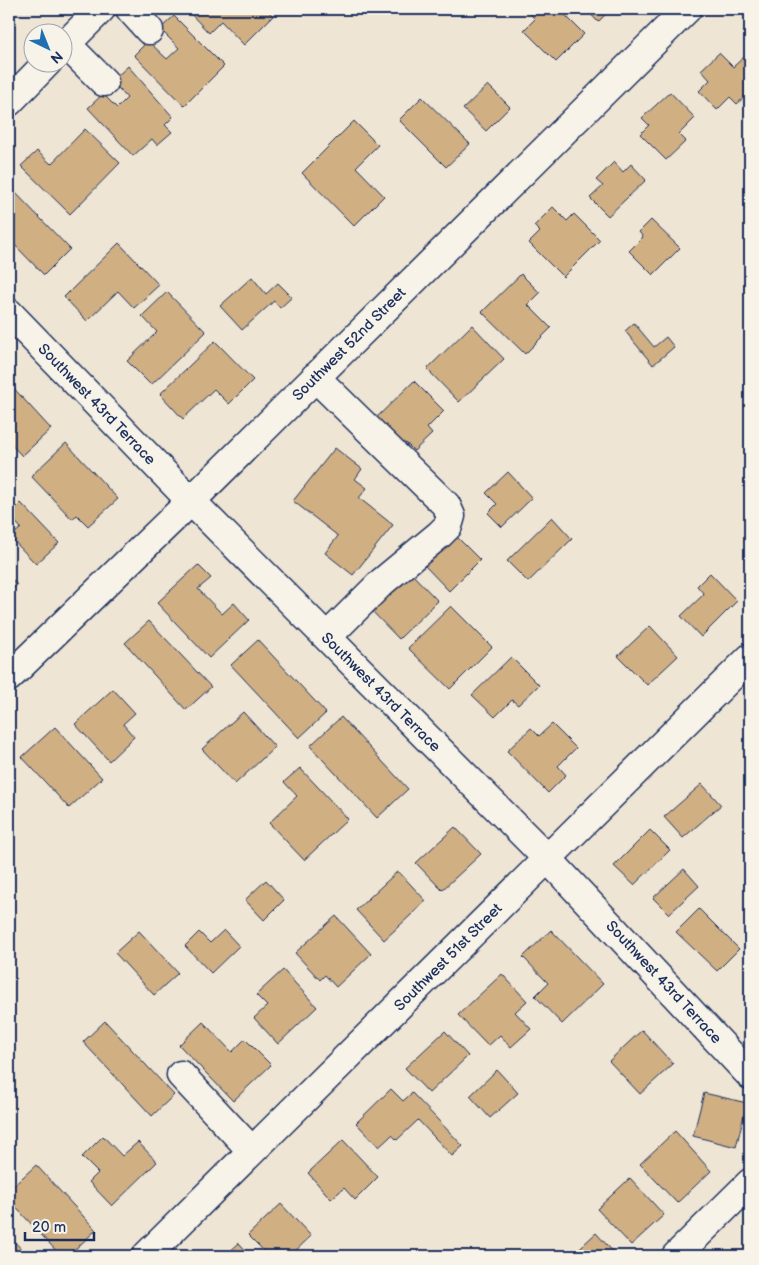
<svg xmlns="http://www.w3.org/2000/svg" width="759" height="1265" font-family="'Balsamiq Sans',sans-serif">
	<style>
		.building { fill: #d0af83; stroke: #1b2f5e }
		.lines { fill: none; stroke-linecap: round; stroke-linejoin: round }
		.minor-casing { stroke: #1b2f5e; stroke-width: 31 }
		.minor { stroke: #f7f3e8; stroke-width: 28 }
		.labels { text-anchor: middle; stroke-width: 4; stroke-linejoin: round; paint-order: stroke }
		.street-label { font-size: 15px; fill: #1b2f5e; stroke: #f7f3e8 }
	</style>
	<rect width="100%" height="100%" fill="#efe5d4"/>
	<filter id="ink" filterUnits="userSpaceOnUse"><feTurbulence type="fractalNoise" baseFrequency=".02" numOctaves="2"/><feDisplacementMap in="SourceGraphic" scale="10" xChannelSelector="R" yChannelSelector="G"/><feConvolveMatrix kernelMatrix="1 2 1 2 8 2 1 2 1" color-interpolation-filters="sRGB"/></filter>
	<g filter="url(#ink)">
		<path class="building" d="M 186,9 L 266,9 L 273,16 L 244,45 L 221,21 L 209,33 Z
			M 525,9 L 559,9 L 584,34 L 556,62 L 524,30 L 535,19 Z
			M 586,9 L 611,9 L 598,22 Z
			M 174,16 L 224,66 L 184,106 L 134,55 L 148,41 L 167,59 L 179,48 L 160,29 Z
			M 719,53 L 733,67 L 745,56 L 750,61 L 750,92 L 737,104 L 730,97 L 717,110 L 699,91 L 710,80 L 701,70 Z
			M 128,66 L 173,117 L 165,125 L 172,132 L 157,145 L 152,139 L 133,156 L 88,108 L 103,94 L 117,108 L 127,98 L 112,81 Z
			M 488,85 L 510,107 L 486,131 L 463,109 Z
			M 670,92 L 695,118 L 679,134 L 686,141 L 666,160 L 640,134 L 649,125 L 642,118 Z
			M 422,97 L 470,144 L 446,167 L 399,120 Z
			M 354,121 L 378,145 L 356,167 L 384,196 L 354,226 L 302,173 Z
			M 85,129 L 120,163 L 70,214 L 21,166 L 37,151 L 51,164 Z
			M 614,162 L 623,172 L 631,164 L 646,180 L 608,216 L 590,198 L 603,186 L 596,180 Z
			M 9,186 L 70,249 L 44,275 L 9,239 Z
			M 553,207 L 567,221 L 574,214 L 600,240 L 563,277 L 529,243 L 540,232 L 534,226 Z
			M 651,220 L 680,248 L 653,275 L 629,251 L 643,237 L 639,232 Z
			M 119,243 L 159,285 L 134,308 L 118,291 L 87,321 L 64,297 Z
			M 521,274 L 540,293 L 528,305 L 551,328 L 525,354 L 482,312 Z
			M 252,277 L 266,294 L 278,283 L 292,297 L 280,308 L 274,301 L 242,330 L 220,306 Z
			M 167,292 L 206,332 L 151,385 L 127,361 L 157,332 L 142,316 Z
			M 634,323 L 654,347 L 666,337 L 674,347 L 653,365 L 625,331 Z
			M 472,325 L 504,359 L 459,402 L 427,369 Z
			M 215,341 L 253,380 L 229,404 L 214,389 L 183,419 L 160,394 Z
			M 414,381 L 444,411 L 427,428 L 432,434 L 414,451 L 406,443 L 398,449 L 372,422 Z
			M 9,383 L 51,429 L 22,456 L 9,442 Z
			M 66,443 L 118,499 L 88,526 L 77,515 L 72,519 L 31,476 Z
			M 335,448 L 362,469 L 355,479 L 367,488 L 359,498 L 393,525 L 353,575 L 325,553 L 338,536 L 293,501 Z
			M 508,472 L 532,498 L 502,527 L 488,513 L 497,504 L 486,493 Z
			M 21,503 L 59,543 L 36,564 L 10,537 L 21,528 L 9,515 Z
			M 552,517 L 572,539 L 528,582 L 507,561 Z
			M 455,535 L 480,560 L 449,591 L 425,566 Z
			M 198,565 L 211,578 L 198,589 L 222,614 L 234,603 L 249,620 L 209,658 L 157,603 Z
			M 409,571 L 438,601 L 399,639 L 370,609 Z
			M 710,573 L 737,601 L 701,637 L 681,616 L 704,594 L 697,586 Z
			M 9,576 L 17,585 L 9,592 Z
			M 451,606 L 492,647 L 450,689 L 408,648 Z
			M 149,621 L 211,687 L 186,710 L 125,643 Z
			M 650,626 L 678,656 L 647,685 L 618,656 Z
			M 258,640 L 326,713 L 299,738 L 231,665 Z
			M 511,657 L 539,685 L 518,705 L 512,700 L 495,717 L 472,695 Z
			M 113,689 L 135,713 L 123,724 L 134,737 L 109,761 L 75,724 Z
			M 243,712 L 275,747 L 235,784 L 202,749 Z
			M 341,717 L 408,789 L 377,818 L 310,746 Z
			M 552,724 L 576,748 L 558,766 L 566,775 L 548,793 L 507,751 L 531,728 L 539,736 Z
			M 55,727 L 102,778 L 69,808 L 22,757 Z
			M 300,768 L 348,819 L 304,860 L 269,823 L 297,796 L 284,782 Z
			M 702,784 L 721,805 L 683,838 L 664,817 Z
			M 455,827 L 481,854 L 442,890 L 416,863 Z
			M 650,830 L 670,850 L 634,885 L 614,866 Z
			M 684,869 L 699,886 L 669,914 L 653,898 Z
			M 398,871 L 426,901 L 384,940 L 356,910 Z
			M 266,880 L 284,900 L 264,920 L 245,900 Z
			M 699,909 L 739,949 L 717,971 L 676,932 Z
			M 336,916 L 371,954 L 336,987 L 325,975 L 320,980 L 295,953 Z
			M 224,930 L 239,946 L 211,973 L 185,946 L 199,932 L 210,943 Z
			M 551,930 L 603,984 L 562,1024 L 535,996 L 548,983 L 523,957 Z
			M 139,931 L 178,973 L 154,995 L 115,953 Z
			M 283,970 L 317,1007 L 278,1044 L 254,1018 L 267,1006 L 256,995 Z
			M 502,974 L 527,1001 L 515,1012 L 531,1029 L 511,1047 L 500,1035 L 488,1046 L 458,1015 Z
			M 105,1021 L 174,1095 L 152,1116 L 83,1042 Z
			M 203,1022 L 232,1052 L 245,1039 L 271,1065 L 233,1101 L 179,1045 Z
			M 642,1030 L 673,1064 L 640,1094 L 609,1061 Z
			M 445,1031 L 468,1056 L 429,1093 L 405,1068 Z
			M 497,1070 L 518,1093 L 490,1118 L 470,1096 Z
			M 391,1089 L 403,1101 L 412,1093 L 463,1146 L 452,1156 L 418,1120 L 397,1140 L 392,1135 L 379,1147 L 356,1123 Z
			M 704,1093 L 747,1103 L 736,1147 L 693,1136 Z
			M 675,1131 L 711,1171 L 677,1203 L 640,1164 Z
			M 103,1136 L 122,1156 L 138,1142 L 157,1162 L 112,1206 L 89,1182 L 98,1173 L 82,1157 Z
			M 343,1140 L 378,1177 L 355,1200 L 344,1188 L 331,1199 L 308,1173 Z
			M 36,1165 L 96,1230 L 68,1256 L 61,1256 L 9,1200 L 9,1190 Z
			M 630,1178 L 664,1215 L 631,1245 L 597,1209 Z
			M 281,1204 L 311,1236 L 290,1256 L 269,1256 L 248,1235 Z
			M 596,1233 L 617,1256 L 571,1256 Z
			M 9,1236 L 28,1256 L 9,1256 Z
			M 239,1243 L 251,1256 L 225,1256 Z"/>
		<g class="lines">
			<defs>
				<path id="minor" d="M 130,9 L 149,30
					M 66,44 L 104,82
					M 62,48 L 101,9
					M 9,102 L 48,62
					M 9,313 L 191,501 L 547,858 L 750,1075
					M 315,377 L 446,505 L 451,516 L 448,526 L 440,534 L 382,582 L 327,637
					M 9,677 L 191,501 L 687,9
					M 181,1075 L 252,1151
					M 146,1256 L 750,658
					M 676,1256 L 750,1183"/>
			</defs>
			<use href="#minor" class="minor-casing"/>
			<use href="#minor" class="minor"/>
		</g>
	</g>
	<g class="labels">
		<g class="street-label">
			<text transform="translate(349 344) rotate(-45)" y="5">Southwest 52nd Street</text>
			<text transform="translate(97 404) rotate(46)" y="5">Southwest 43rd Terrace</text>
			<text transform="translate(381 692) rotate(45)" y="5">Southwest 43rd Terrace</text>
			<text transform="translate(448 957) rotate(-45)" y="5">Southwest 51st Street</text>
			<text transform="translate(664 982) rotate(47)" y="5">Southwest 43rd Terrace</text>
		</g>
	</g>
	<rect width="759" height="1265" fill="none" stroke="#f7f3e8" stroke-width="30"/>
	<rect x="15" y="15" width="729" height="1235" fill="none" stroke="#1b2f5e" stroke-width="2" filter="url(#ink)"/>
	<g transform="translate(48 48) rotate(137)"><circle r="24" fill="#f7f3e8" stroke="#9fa5b1"/>
	<path d="M0-4L9 19L0 12L-9 19Z" fill="#1f6fb2"/>
	<text y="-8" font-size="14" font-weight="bold" text-anchor="middle" fill="#1b2f5e">N</text>
	</g>
	<path d="M25 1232v8h69v-8" fill="none" stroke="#1b2f5e" stroke-width="2.5"/>
	<text x="32" y="1232" font-size="15" fill="#1b2f5e" stroke="#f7f3e8" stroke-width="4" paint-order="stroke">20 m</text>
</svg>
